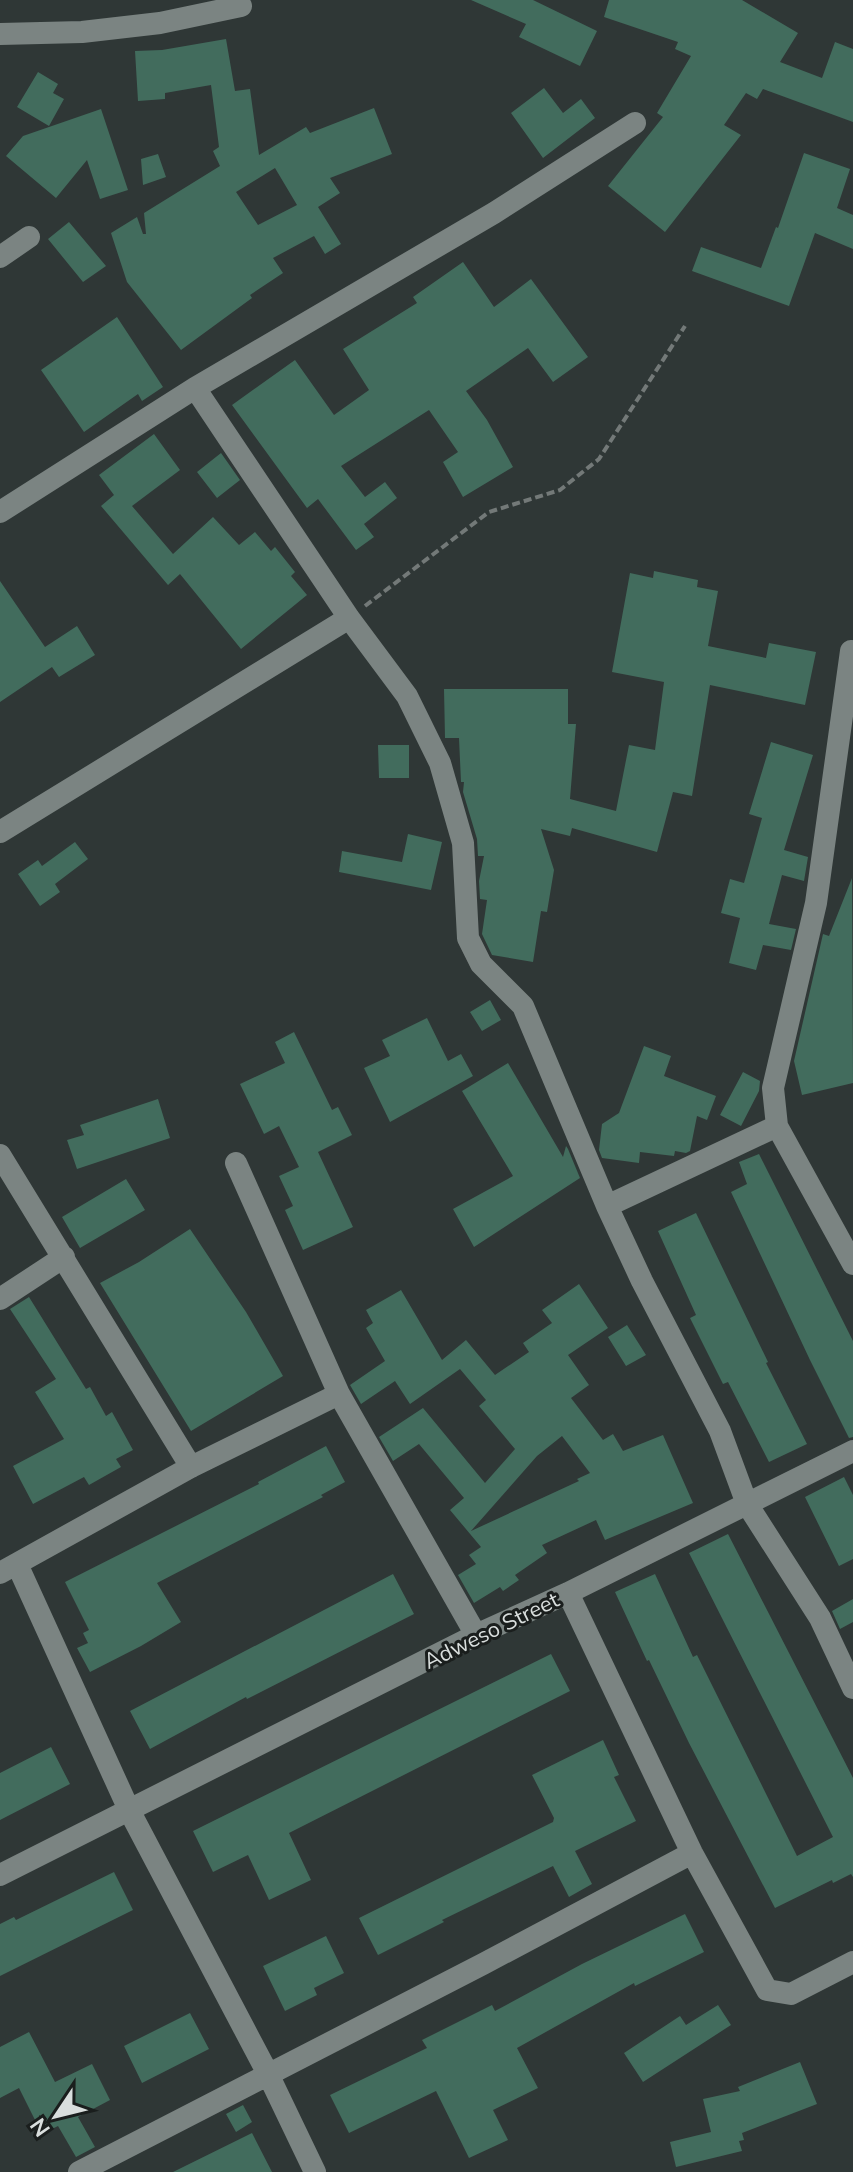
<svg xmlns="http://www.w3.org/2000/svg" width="853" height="2172" font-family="'Nunito Sans',sans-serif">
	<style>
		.building { fill: #426c5d; fill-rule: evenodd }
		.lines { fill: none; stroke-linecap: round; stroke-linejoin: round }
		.path { stroke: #737978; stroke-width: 4; stroke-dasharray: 8 4; stroke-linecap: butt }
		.street { stroke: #7b8482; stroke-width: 22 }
		.labels { text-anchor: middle; stroke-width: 6; stroke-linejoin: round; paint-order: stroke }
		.street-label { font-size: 22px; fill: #d9dedd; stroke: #1a1e1d }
	</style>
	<rect width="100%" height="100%" fill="#2f3736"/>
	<path class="building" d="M 471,0 L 533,0 L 597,31 L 580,66 L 519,37 L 526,24 Z
		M 609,0 L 742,0 L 798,33 L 780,62 L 822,78 L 835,42 L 853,49 L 853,122 L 763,89 L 757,99 L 746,93 L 724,125 L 741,135 L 665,232 L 608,186 L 663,117 L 657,113 L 691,56 L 675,49 L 678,42 L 604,17 Z
		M 226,39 L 235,91 L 250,89 L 259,155 L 306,127 L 310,133 L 374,108 L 392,154 L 330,178 L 340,193 L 318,207 L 341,244 L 325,254 L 314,236 L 273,258 L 283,273 L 250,295 L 252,298 L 181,350 L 127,282 L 111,233 L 137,217 L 143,234 L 146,234 L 144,213 L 220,166 L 213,151 L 219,147 L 211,85 L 165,93 L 165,99 L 138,101 L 135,51 L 162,50 ZM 275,168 L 297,205 L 258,225 L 236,192 Z
		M 38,72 L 58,84 L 53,93 L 64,99 L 49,126 L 17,107 Z
		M 544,88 L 563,113 L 581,99 L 595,118 L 543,158 L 511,113 Z
		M 101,109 L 128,190 L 100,199 L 87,160 L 56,198 L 6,156 L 23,136 Z
		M 804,153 L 850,169 L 837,208 L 853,215 L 853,249 L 815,233 L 789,306 L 692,271 L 701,247 L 761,268 L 776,227 L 778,228 Z
		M 158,154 L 166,177 L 143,185 L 141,159 Z
		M 69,222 L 106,266 L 83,282 L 48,239 Z
		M 463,262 L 494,307 L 531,279 L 588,357 L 553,382 L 528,348 L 466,391 L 487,420 L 513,467 L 463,497 L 443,462 L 458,452 L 429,410 L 341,466 L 365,497 L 385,482 L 397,498 L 364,524 L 374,537 L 356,550 L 318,499 L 307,508 L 232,405 L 295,360 L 334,415 L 369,390 L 343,349 L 417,303 L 413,297 Z
		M 117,317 L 163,387 L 142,401 L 138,394 L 84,432 L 41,370 Z
		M 154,434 L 180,470 L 132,506 L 173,554 L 213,517 L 239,545 L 255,532 L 271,551 L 275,547 L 295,572 L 291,576 L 307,595 L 241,649 L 180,574 L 168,585 L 101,506 L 114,495 L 99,475 Z
		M 221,453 L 240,480 L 217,498 L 197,472 Z
		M 654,571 L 698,580 L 697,587 L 718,591 L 708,646 L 766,658 L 769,643 L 816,652 L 805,705 L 710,685 L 692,796 L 673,792 L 657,852 L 572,828 L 570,836 L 541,829 L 554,870 L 547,912 L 541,911 L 533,962 L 492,955 L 482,934 L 487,900 L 480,899 L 479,881 L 484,856 L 478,856 L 477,839 L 463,792 L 464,782 L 461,782 L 459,738 L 445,738 L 444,689 L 568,689 L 568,724 L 576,724 L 570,799 L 616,811 L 629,745 L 655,750 L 664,682 L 612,672 L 630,573 L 653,578 Z
		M 0,581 L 45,647 L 77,626 L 95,655 L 59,677 L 52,667 L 0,702 Z
		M 771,742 L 813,755 L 784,850 L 808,857 L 804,881 L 782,875 L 769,924 L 796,929 L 791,950 L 763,945 L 756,970 L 729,963 L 740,918 L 721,913 L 730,879 L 744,883 L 762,818 L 749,814 Z
		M 378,745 L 409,745 L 409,778 L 379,778 Z
		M 408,834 L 442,842 L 431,890 L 339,872 L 342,851 L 402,862 Z
		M 75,842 L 88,859 L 55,884 L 60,892 L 40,906 L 18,874 L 38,860 L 42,866 Z
		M 852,878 L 853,1083 L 802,1095 L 794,1061 L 823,934 L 829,936 Z
		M 490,1000 L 501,1020 L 482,1031 L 470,1012 Z
		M 427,1018 L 448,1061 L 461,1054 L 473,1076 L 390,1122 L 364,1068 L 390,1056 L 382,1040 Z
		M 294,1032 L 332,1110 L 338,1107 L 352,1135 L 318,1152 L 353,1227 L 303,1250 L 285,1210 L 293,1206 L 279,1176 L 299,1167 L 279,1126 L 264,1134 L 240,1084 L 285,1063 L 275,1042 Z
		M 644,1046 L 671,1056 L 664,1076 L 716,1096 L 707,1120 L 697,1116 L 690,1151 L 686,1153 L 675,1151 L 674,1156 L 640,1152 L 639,1163 L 602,1158 L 599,1150 L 602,1124 L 619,1113 Z
		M 508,1063 L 563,1157 L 566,1146 L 568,1149 L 580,1178 L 474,1247 L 453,1209 L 513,1176 L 462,1091 Z
		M 743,1072 L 760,1081 L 759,1091 L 741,1126 L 720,1115 Z
		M 158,1099 L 170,1138 L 77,1169 L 67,1140 L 84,1135 L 80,1125 Z
		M 759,1154 L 853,1341 L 853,1437 L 849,1438 L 810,1360 L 731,1192 L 747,1184 L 739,1162 Z
		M 126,1179 L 145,1210 L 80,1248 L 62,1217 Z
		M 696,1213 L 768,1362 L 766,1363 L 807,1444 L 769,1462 L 728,1382 L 723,1384 L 690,1318 L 696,1315 L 658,1231 Z
		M 190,1229 L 246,1312 L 283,1376 L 191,1431 L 100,1283 L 139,1262 Z
		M 579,1284 L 608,1328 L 568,1355 L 589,1385 L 571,1398 L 603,1440 L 613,1434 L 623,1451 L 663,1435 L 693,1503 L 605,1540 L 596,1520 L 542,1545 L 547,1553 L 515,1575 L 519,1580 L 503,1591 L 500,1587 L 474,1603 L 458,1575 L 476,1564 L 469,1555 L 481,1547 L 450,1510 L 464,1498 L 419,1444 L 393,1461 L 379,1437 L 423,1408 L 485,1483 L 515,1449 L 479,1406 L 486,1400 L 460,1369 L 410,1404 L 395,1381 L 361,1404 L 350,1385 L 385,1361 L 366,1328 L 373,1323 L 366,1310 L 401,1290 L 442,1360 L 466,1340 L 495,1375 L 529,1352 L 523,1343 L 552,1323 L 542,1310 ZM 562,1436 L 590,1473 L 577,1479 L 579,1481 L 471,1531 L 537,1456 Z
		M 29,1297 L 86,1389 L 90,1387 L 106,1416 L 112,1412 L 133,1450 L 116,1459 L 121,1467 L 89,1485 L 84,1477 L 33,1504 L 13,1466 L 64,1439 L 35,1392 L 56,1379 L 10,1309 Z
		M 627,1325 L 646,1355 L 626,1366 L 608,1337 Z
		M 326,1446 L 345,1482 L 321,1495 L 323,1497 L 157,1583 L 181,1622 L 141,1646 L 90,1672 L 77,1648 L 88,1643 L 83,1633 L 89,1630 L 65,1582 L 259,1484 L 258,1482 Z
		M 844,1477 L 853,1495 L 853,1559 L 839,1566 L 805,1497 Z
		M 728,1534 L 853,1778 L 853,1877 L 851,1874 L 833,1883 L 832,1880 L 775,1908 L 689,1743 L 649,1660 L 647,1661 L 615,1592 L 655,1574 L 693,1657 L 697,1655 L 797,1856 L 833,1837 L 689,1553 Z
		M 393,1574 L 414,1614 L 247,1699 L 246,1697 L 150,1749 L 130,1711 Z
		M 853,1599 L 853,1622 L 840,1629 L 832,1611 Z
		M 551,1654 L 570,1691 L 289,1833 L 311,1880 L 269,1900 L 248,1855 L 213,1872 L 193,1831 Z
		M 603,1740 L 619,1775 L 614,1777 L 636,1821 L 575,1851 L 592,1884 L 569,1897 L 553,1866 L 442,1920 L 444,1922 L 378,1955 L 359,1918 L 553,1822 L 554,1818 L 532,1775 Z
		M 51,1747 L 70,1784 L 0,1820 L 0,1773 Z
		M 114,1872 L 133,1910 L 0,1976 L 0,1924 L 14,1917 L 16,1920 Z
		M 685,1914 L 704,1952 L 635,1986 L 634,1983 L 517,2048 L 538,2088 L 493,2110 L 508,2140 L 469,2158 L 436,2091 L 349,2133 L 330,2095 L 427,2048 L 422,2040 L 492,2005 L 495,2011 L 582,1964 Z
		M 326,1936 L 344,1973 L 314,1988 L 317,1995 L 285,2011 L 263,1966 Z
		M 718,2005 L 731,2025 L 643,2082 L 624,2053 L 680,2016 L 686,2025 Z
		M 190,2013 L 209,2049 L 142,2083 L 124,2046 Z
		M 29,2032 L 55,2082 L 92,2064 L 110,2100 L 78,2117 L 95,2147 L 76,2157 L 58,2126 L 42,2134 L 19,2088 L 0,2098 L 0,2047 Z
		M 800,2062 L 817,2104 L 742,2133 L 744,2140 L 739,2141 L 742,2151 L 676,2167 L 670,2142 L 711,2132 L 703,2099 L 740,2091 L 738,2087 Z
		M 243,2105 L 252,2122 L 236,2132 L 226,2114 Z
		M 252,2133 L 272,2172 L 173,2172 Z"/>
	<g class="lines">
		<path class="path" d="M 365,606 L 489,512 L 560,490 L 599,459 L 685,326"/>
		<path class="street" d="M 0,34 L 82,32 L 160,23 L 241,6
			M 0,257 L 29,237
			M 195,388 L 349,618 L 407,696 L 440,763 L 463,843 L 468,938 L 481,964 L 523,1006 L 607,1206 L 642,1281 L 720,1431 L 747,1504 L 820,1618 L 853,1688
			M 0,512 L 195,388 L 494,213 L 635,123
			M 0,832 L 349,618
			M 777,1126 L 853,1264
			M 0,1155 L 191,1467
			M 236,1163 L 339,1394
			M 607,1206 L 777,1126 L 773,1088 L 816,903 L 851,651
			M 0,1299 L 64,1257
			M 17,1564 L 130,1812 L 268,2074 L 315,2172
			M 0,1573 L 191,1467 L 339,1394 L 476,1635
			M 568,1593 L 692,1853 L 767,1990 L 791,1994 L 853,1962
			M 0,1875 L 476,1635 L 568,1593 L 853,1451
			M 79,2172 L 483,1964 L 692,1853"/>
	</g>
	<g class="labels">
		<g class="street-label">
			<text transform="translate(491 1630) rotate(-26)" y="8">Adweso Street</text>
		</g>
	</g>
	<g transform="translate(56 2116) rotate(235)" stroke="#1a1e1d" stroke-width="6" paint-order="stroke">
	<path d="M0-6L14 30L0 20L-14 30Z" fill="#d9dedd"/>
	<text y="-12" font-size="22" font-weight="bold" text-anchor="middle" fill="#d9dedd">N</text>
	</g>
</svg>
